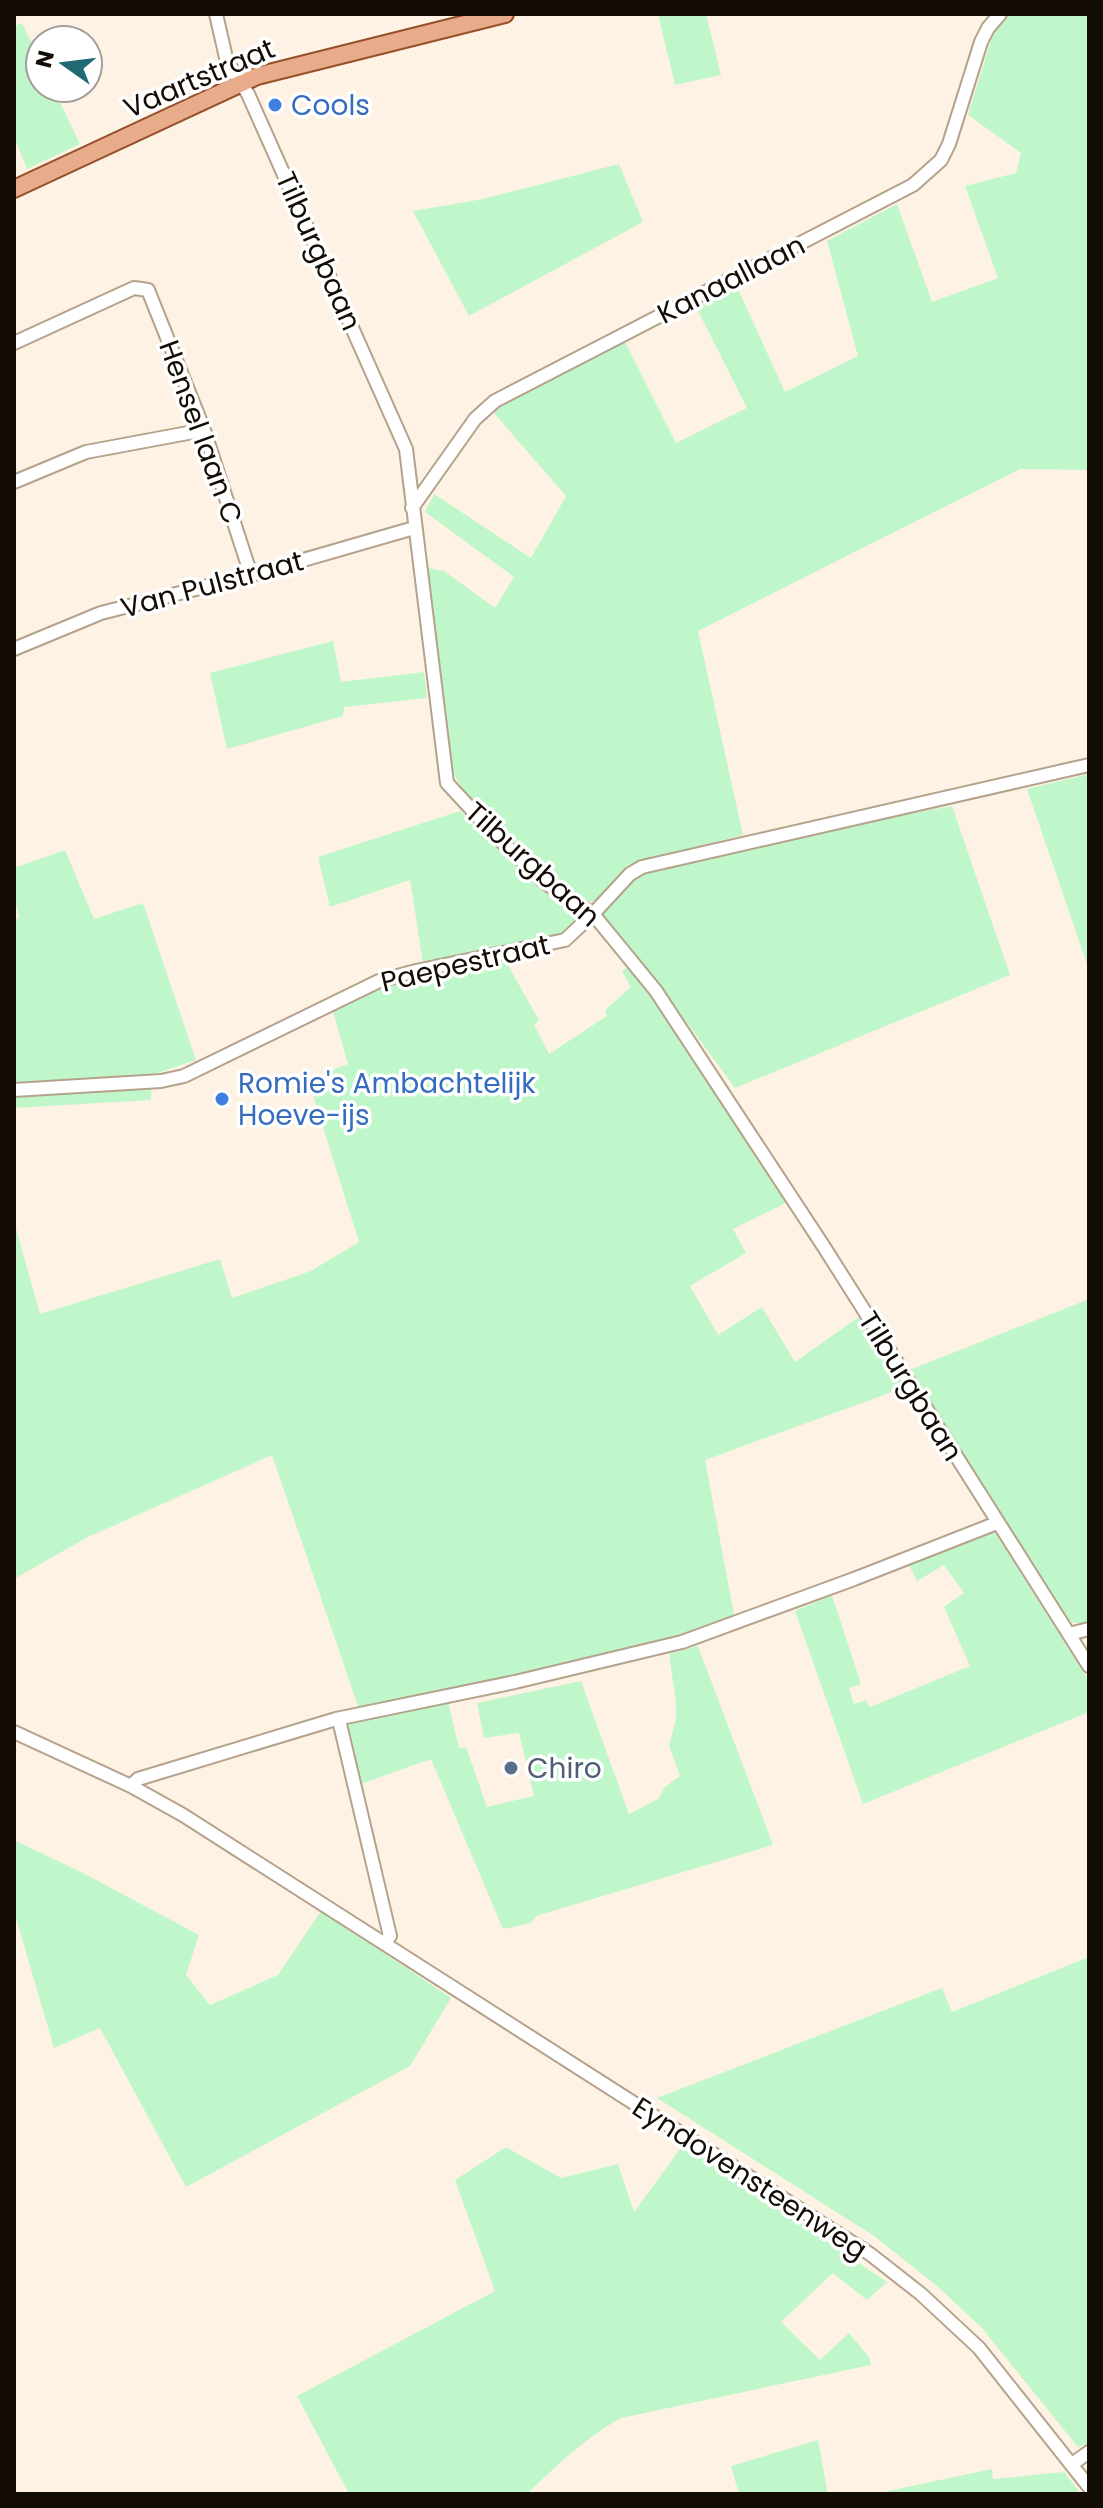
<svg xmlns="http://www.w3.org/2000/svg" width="1103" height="2508" font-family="Poppins,sans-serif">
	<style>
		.green { fill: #c0f7ca }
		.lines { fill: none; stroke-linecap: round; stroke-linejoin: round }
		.minor-casing { stroke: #b5a28c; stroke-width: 16 }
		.major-casing { stroke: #94502a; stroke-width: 20 }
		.minor { stroke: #fff; stroke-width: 12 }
		.major { stroke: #e9ac8b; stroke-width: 16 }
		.shop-dot { fill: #3f7fe0; stroke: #fff; stroke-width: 3 }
		.service-dot { fill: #5c6f8a; stroke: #fff; stroke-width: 3 }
		.labels { text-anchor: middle; stroke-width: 7; stroke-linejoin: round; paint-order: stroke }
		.street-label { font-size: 28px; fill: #130c05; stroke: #fff }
		.shop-label { font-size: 28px; fill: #366cbe; stroke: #fff; text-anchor: start }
		.service-label { font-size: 28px; fill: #4e5e75; stroke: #fff; text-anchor: start }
	</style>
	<rect width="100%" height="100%" fill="#fef2e4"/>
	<path class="green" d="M 658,14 L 706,14 L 721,75 L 675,85 Z
		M 1009,14 L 1089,14 L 1089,470 L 1020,469 L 698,631 L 743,835 L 629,864 L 596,902 L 587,901 L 549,880 L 468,798 L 451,769 L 428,568 L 444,571 L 495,608 L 514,577 L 425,512 L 434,494 L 531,558 L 566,496 L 494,413 L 507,398 L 625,342 L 676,443 L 747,408 L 696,307 L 737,287 L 785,392 L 858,356 L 827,241 L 897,204 L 932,302 L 998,278 L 965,186 L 1016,173 L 1021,153 L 968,115 L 993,34 Z
		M 22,23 L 40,60 L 40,88 L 53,88 L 80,144 L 27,169 L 14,137 L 14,26 Z
		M 619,164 L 643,222 L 469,316 L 413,211 L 483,199 Z
		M 333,641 L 341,682 L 424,672 L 427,698 L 344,707 L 343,716 L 227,749 L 210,673 Z
		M 1089,774 L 1089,970 L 1027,789 Z
		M 952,806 L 1010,975 L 735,1088 L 648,970 L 600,912 L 624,885 L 639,874 L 830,829 Z
		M 460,811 L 542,888 L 579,910 C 581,924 568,930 558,936 L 423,963 L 410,880 L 330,907 L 318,857 Z
		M 65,850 L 94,919 L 143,903 L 196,1060 L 152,1075 L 14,1084 L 14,920 L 19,918 L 14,894 L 14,868 Z
		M 505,960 L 539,1020 L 534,1025 L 549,1054 L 607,1016 L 605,1010 L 631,987 L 622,971 L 630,965 L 692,1054 L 788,1202 L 733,1229 L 746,1253 L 690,1286 L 718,1335 L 762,1307 L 795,1362 L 860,1316 L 906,1387 L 705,1460 L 735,1620 L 695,1635 L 613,1655 L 359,1709 L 272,1455 L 88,1537 L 14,1579 L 14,1221 L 40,1314 L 220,1259 L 232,1298 L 311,1271 L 359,1242 L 312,1092 L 333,1086 L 329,1071 L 348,1064 L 332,1008 L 418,975 Z
		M 152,1086 L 151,1100 L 14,1108 L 14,1095 Z
		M 1089,1299 L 1089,1622 C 1078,1624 1072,1624 1063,1616 L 907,1371 Z
		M 992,1528 L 1089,1681 L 1089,1712 L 863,1804 L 795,1611 L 832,1595 L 861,1684 L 849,1688 L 854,1704 L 866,1700 L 870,1707 L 970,1666 L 944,1607 L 964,1593 L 944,1565 L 917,1581 L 909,1565 L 912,1561 Z
		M 698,1646 L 773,1845 L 536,1916 L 531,1923 L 503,1929 L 431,1759 L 358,1785 L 345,1725 L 349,1719 L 448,1701 L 459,1748 L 466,1747 L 487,1807 L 534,1796 L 519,1733 L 484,1738 L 477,1703 L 581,1681 L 629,1814 L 658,1799 L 665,1787 L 680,1776 L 669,1746 L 676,1719 L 676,1703 L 669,1654 Z
		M 14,1840 L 85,1874 L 199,1935 L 186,1975 L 210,2005 L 278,1975 L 321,1911 L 451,1998 L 410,2066 L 186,2187 L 100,2028 L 54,2048 L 14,1911 Z
		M 1089,1957 L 1089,2443 L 1078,2447 L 981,2327 L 937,2286 L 874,2236 L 657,2098 L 942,1988 L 952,2012 Z
		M 683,2145 L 887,2282 L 867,2300 L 833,2273 L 781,2322 L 820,2360 L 849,2333 L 869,2357 L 871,2365 L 621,2418 C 585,2438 557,2465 527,2494 L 349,2494 L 297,2396 L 495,2291 L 455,2180 L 506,2147 L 561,2178 L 618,2164 L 634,2212 Z
		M 818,2440 L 828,2494 L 739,2494 L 731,2466 Z
		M 992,2469 L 993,2479 L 1064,2472 L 1081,2494 L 874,2494 Z"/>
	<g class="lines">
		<defs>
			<path id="minor" d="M 216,14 L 227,62 L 248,94 L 406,449 L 447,783 L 497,837 L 544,882 L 593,914 L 656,991 L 824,1247 L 1089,1666
				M 14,343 L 134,288 L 148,290 L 204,430 L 251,575
				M 14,482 L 86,452 L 204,430
				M 412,508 L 475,419 L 495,401 L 913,185 L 941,160 L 949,144 L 981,42 L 988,28 L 1000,14
				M 14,649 L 101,613 L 251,575 L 414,528
				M 14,1090 L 161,1081 L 184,1076 L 379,981 L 416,971 L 565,940 L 593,914 L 630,874 L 642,867 L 1089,765
				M 1069,1634 L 1089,1629
				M 339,1720 L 390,1936 L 384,1943
				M 14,1732 L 131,1786 L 183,1815 L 870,2254 L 921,2294 L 979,2348 L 1089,2487
				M 131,1786 L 138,1779 L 336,1719 L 515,1682 L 682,1642 L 854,1579 L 997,1523
				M 1072,2464 L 1089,2452"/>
			<path id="major" d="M 14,189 L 257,76 L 505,14"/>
		</defs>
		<use href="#minor" class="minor-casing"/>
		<use href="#major" class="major-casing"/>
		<use href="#minor" class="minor"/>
		<use href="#major" class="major"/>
	</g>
	<g class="shop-dot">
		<circle cx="275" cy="105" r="8"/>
		<circle cx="222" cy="1099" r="8"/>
	</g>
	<circle class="service-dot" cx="511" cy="1768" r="8"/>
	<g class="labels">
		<g class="street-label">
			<text transform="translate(199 78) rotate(-23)" y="10">Vaartstraat</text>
			<text transform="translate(319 251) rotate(66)" y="10">Tilburgbaan</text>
			<text transform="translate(731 279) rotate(-27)" y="10">Kanaallaan</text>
			<text transform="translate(201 432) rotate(70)" y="10">Hensel laan C</text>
			<text transform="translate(212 584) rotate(-15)" y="10">Van Pulstraat</text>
			<text transform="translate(533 864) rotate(42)" y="10">Tilburgbaan</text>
			<text transform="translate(465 963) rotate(-13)" y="10">Paepestraat</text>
			<text transform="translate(911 1386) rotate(58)" y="10">Tilburgbaan</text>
			<text transform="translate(750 2178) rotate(33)" y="10">Eyndovensteenweg</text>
		</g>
		<g class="shop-label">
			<text x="291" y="115">Cools</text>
			<text x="238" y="1093">Romie's Ambachtelijk<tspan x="238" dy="32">Hoeve-ijs</tspan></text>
		</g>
		<g class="service-label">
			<text x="527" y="1778">Chiro</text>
		</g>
	</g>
	<rect width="1103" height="2508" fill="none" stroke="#130c05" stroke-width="32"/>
	<g transform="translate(64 64) rotate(284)"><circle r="38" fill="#ffffff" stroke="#a19e9b" stroke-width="2"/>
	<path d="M0-6L14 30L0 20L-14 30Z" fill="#1f6a73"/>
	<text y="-12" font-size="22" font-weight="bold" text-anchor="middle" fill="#130c05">N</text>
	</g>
</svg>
